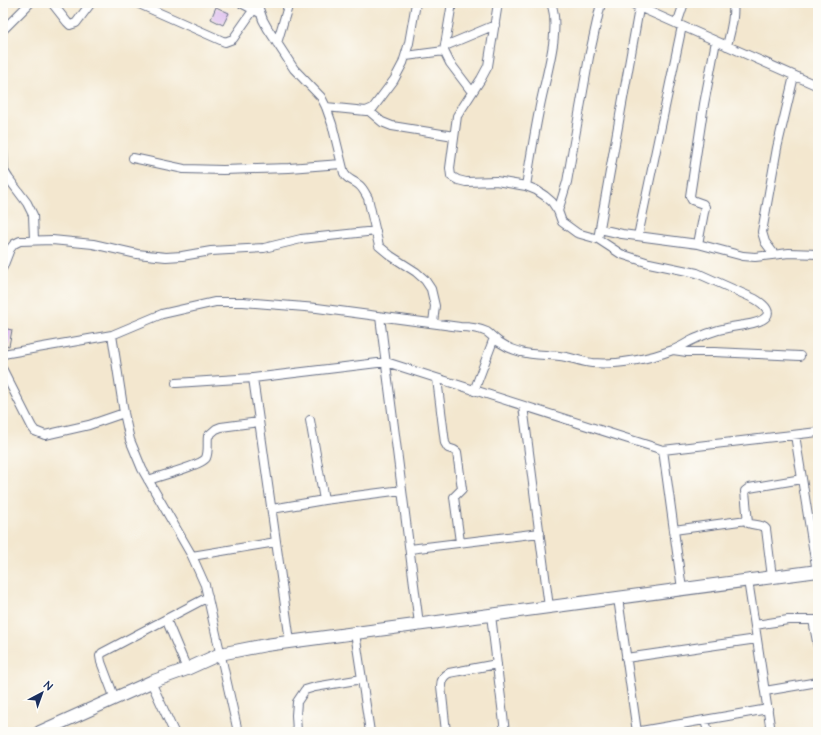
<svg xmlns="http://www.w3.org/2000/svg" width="821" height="735" font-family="'Architects Daughter',sans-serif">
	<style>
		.building { fill: #d3aaed }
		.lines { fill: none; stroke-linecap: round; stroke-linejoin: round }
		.minor-casing { stroke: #676f86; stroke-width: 10 }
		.secondary-casing { stroke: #676f86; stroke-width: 14 }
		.minor { stroke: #fff; stroke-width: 8 }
		.secondary { stroke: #fff; stroke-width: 12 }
	</style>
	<rect width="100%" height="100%" fill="#fdfcf7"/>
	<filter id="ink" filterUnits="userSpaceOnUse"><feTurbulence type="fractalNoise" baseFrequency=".025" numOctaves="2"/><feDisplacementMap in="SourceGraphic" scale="8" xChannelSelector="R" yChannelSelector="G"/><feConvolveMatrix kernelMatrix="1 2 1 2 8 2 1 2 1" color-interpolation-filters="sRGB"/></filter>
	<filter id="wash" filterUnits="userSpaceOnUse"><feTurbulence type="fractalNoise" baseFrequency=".012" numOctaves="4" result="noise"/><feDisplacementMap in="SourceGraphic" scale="16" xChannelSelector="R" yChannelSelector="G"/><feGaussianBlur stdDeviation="0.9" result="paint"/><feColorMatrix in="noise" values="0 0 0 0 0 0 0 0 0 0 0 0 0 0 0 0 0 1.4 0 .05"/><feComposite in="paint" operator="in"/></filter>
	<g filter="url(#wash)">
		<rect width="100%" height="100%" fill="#f3e7cf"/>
		<g id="blocks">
			<path class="building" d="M 216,7 L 229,13 L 223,25 L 211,19 Z
				M 3,328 L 12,330 L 9,346 L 3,345 Z"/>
		</g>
	</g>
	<g filter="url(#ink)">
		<use href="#blocks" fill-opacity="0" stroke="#676f86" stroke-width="1"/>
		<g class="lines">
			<defs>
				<path id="minor" d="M 52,3 L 67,22 L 70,25 L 76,23 L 91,3
					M 137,3 L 225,42 L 233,39 L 254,9
					M 241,3 L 258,12
					M 257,3 L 263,20 L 268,29 L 294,69 L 321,97 L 326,107 L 332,124 L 344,173 C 348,181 352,179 359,185 C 363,188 365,193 368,198 L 379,246 L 391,256 L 416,272 L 425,280 L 431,289 L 435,306 L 433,323
					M 630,3 L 818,86
					M 677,24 L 684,3
					M 3,30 L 30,3
					M 277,43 L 289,3
					M 445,46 L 495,25
					M 727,46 C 730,32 735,18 733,3
					M 444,51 L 450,63 L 472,92
					M 406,56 L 444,51 L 452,3
					M 326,107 L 366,111 L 373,108 L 394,80 L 403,63 L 409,43 L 416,3
					M 369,111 L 382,122 L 392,126 L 454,136
					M 3,149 L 4,171 L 9,179 L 27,203 L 33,215 L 34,240
					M 133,158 L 184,169 L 223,170 L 289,168 L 341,164
					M 526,186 C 530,161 534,136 539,111 C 544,81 562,31 551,3
					M 558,211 L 567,182 L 589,57 L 601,3
					M 600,229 L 622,234 L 698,244 L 743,256 L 755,257 L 789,253 L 818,254
					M 638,236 L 682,26
					M 598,239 L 640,3
					M 698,244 L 705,207 L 703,204 L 692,200 L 690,196 L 704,104 L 716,41
					M 774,254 L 765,242 L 762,232 L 777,148 L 794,76
					M 3,267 L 10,249 L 14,244 L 20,241 L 52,240 L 93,244 L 137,254 L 166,257 L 182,256 L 211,251 L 264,248 L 301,239 L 376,231
					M 380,317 L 419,624
					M 112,335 L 162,314 L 215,302 L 243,302 L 317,308 L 460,327 C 470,327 478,328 487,332 C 491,335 495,339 499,342 C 505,346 513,350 521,352 C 535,356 551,354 566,357 C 575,359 583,362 592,363 C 619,365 648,359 673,350 C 681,347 689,341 697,338 C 712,331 727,327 744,325 C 764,322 780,314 755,299 L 697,273 L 649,263 L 621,254 L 598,239 L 577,233 L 562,222 L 558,211 L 552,202 L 545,196 L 536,190 L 526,186 L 496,181 L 466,182 L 458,180 L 451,176 L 450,168 L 457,116 L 481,79 L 488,66 L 498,3
					M 673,350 L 687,352 L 714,352 L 800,356
					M 3,354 L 112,335 L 124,413 L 130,440 L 142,469 L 192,556 L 205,585 L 238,732
					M 3,370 L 32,427 L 35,431 L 45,435 L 89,425 L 124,413
					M 253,378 L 386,362 L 663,450 L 818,432
					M 437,379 L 445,443 L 448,448 L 454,450 L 457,452 L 462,489 L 454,497 L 460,542
					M 176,383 L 253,378 L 290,641
					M 474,391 L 494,338
					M 523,406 L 549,607
					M 310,420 L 324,500
					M 795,435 L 817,572
					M 663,450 L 682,589
					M 148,480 C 157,477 202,465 206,458 C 209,451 207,442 208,436 L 216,429 L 221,427 L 259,422
					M 272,509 L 324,500 L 402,490
					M 674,530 L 747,520
					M 410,549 L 540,533
					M 192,556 L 276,542
					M 772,577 L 766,529 C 761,523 754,526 748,523 L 745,491 L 749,488 L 802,479
					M 748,580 L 771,732
					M 618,598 L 637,732
					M 491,615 L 505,732
					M 166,619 L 187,669
					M 813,620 L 818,647
					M 755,625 L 788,620 L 818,620
					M 355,633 L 370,732
					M 626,658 L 757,639
					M 151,682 L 174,732
					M 765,691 L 818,682
					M 115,699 L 101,662 L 100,656 L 102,653 L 208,597
					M 705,720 L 708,732
					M 297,732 L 296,715 L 297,702 L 305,690 L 315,687 L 362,679
					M 446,732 L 441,686 C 441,680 443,676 449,673 L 497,664
					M 635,732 L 768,709"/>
				<path id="secondary" d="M 40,732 L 151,682 L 187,669 L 220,654 L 266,645 L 818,571"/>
			</defs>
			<use href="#minor" class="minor-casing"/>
			<use href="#secondary" class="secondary-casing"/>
			<use href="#minor" class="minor"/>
			<use href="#secondary" class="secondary"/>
		</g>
	</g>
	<rect width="821" height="735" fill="none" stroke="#fdfcf7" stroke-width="16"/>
	<g transform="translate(42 693) rotate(41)" stroke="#fdfcf7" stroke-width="3" paint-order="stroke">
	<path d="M0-3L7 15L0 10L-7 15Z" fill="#1b2f5e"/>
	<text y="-6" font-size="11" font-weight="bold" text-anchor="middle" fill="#1b2f5e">N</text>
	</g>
</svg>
